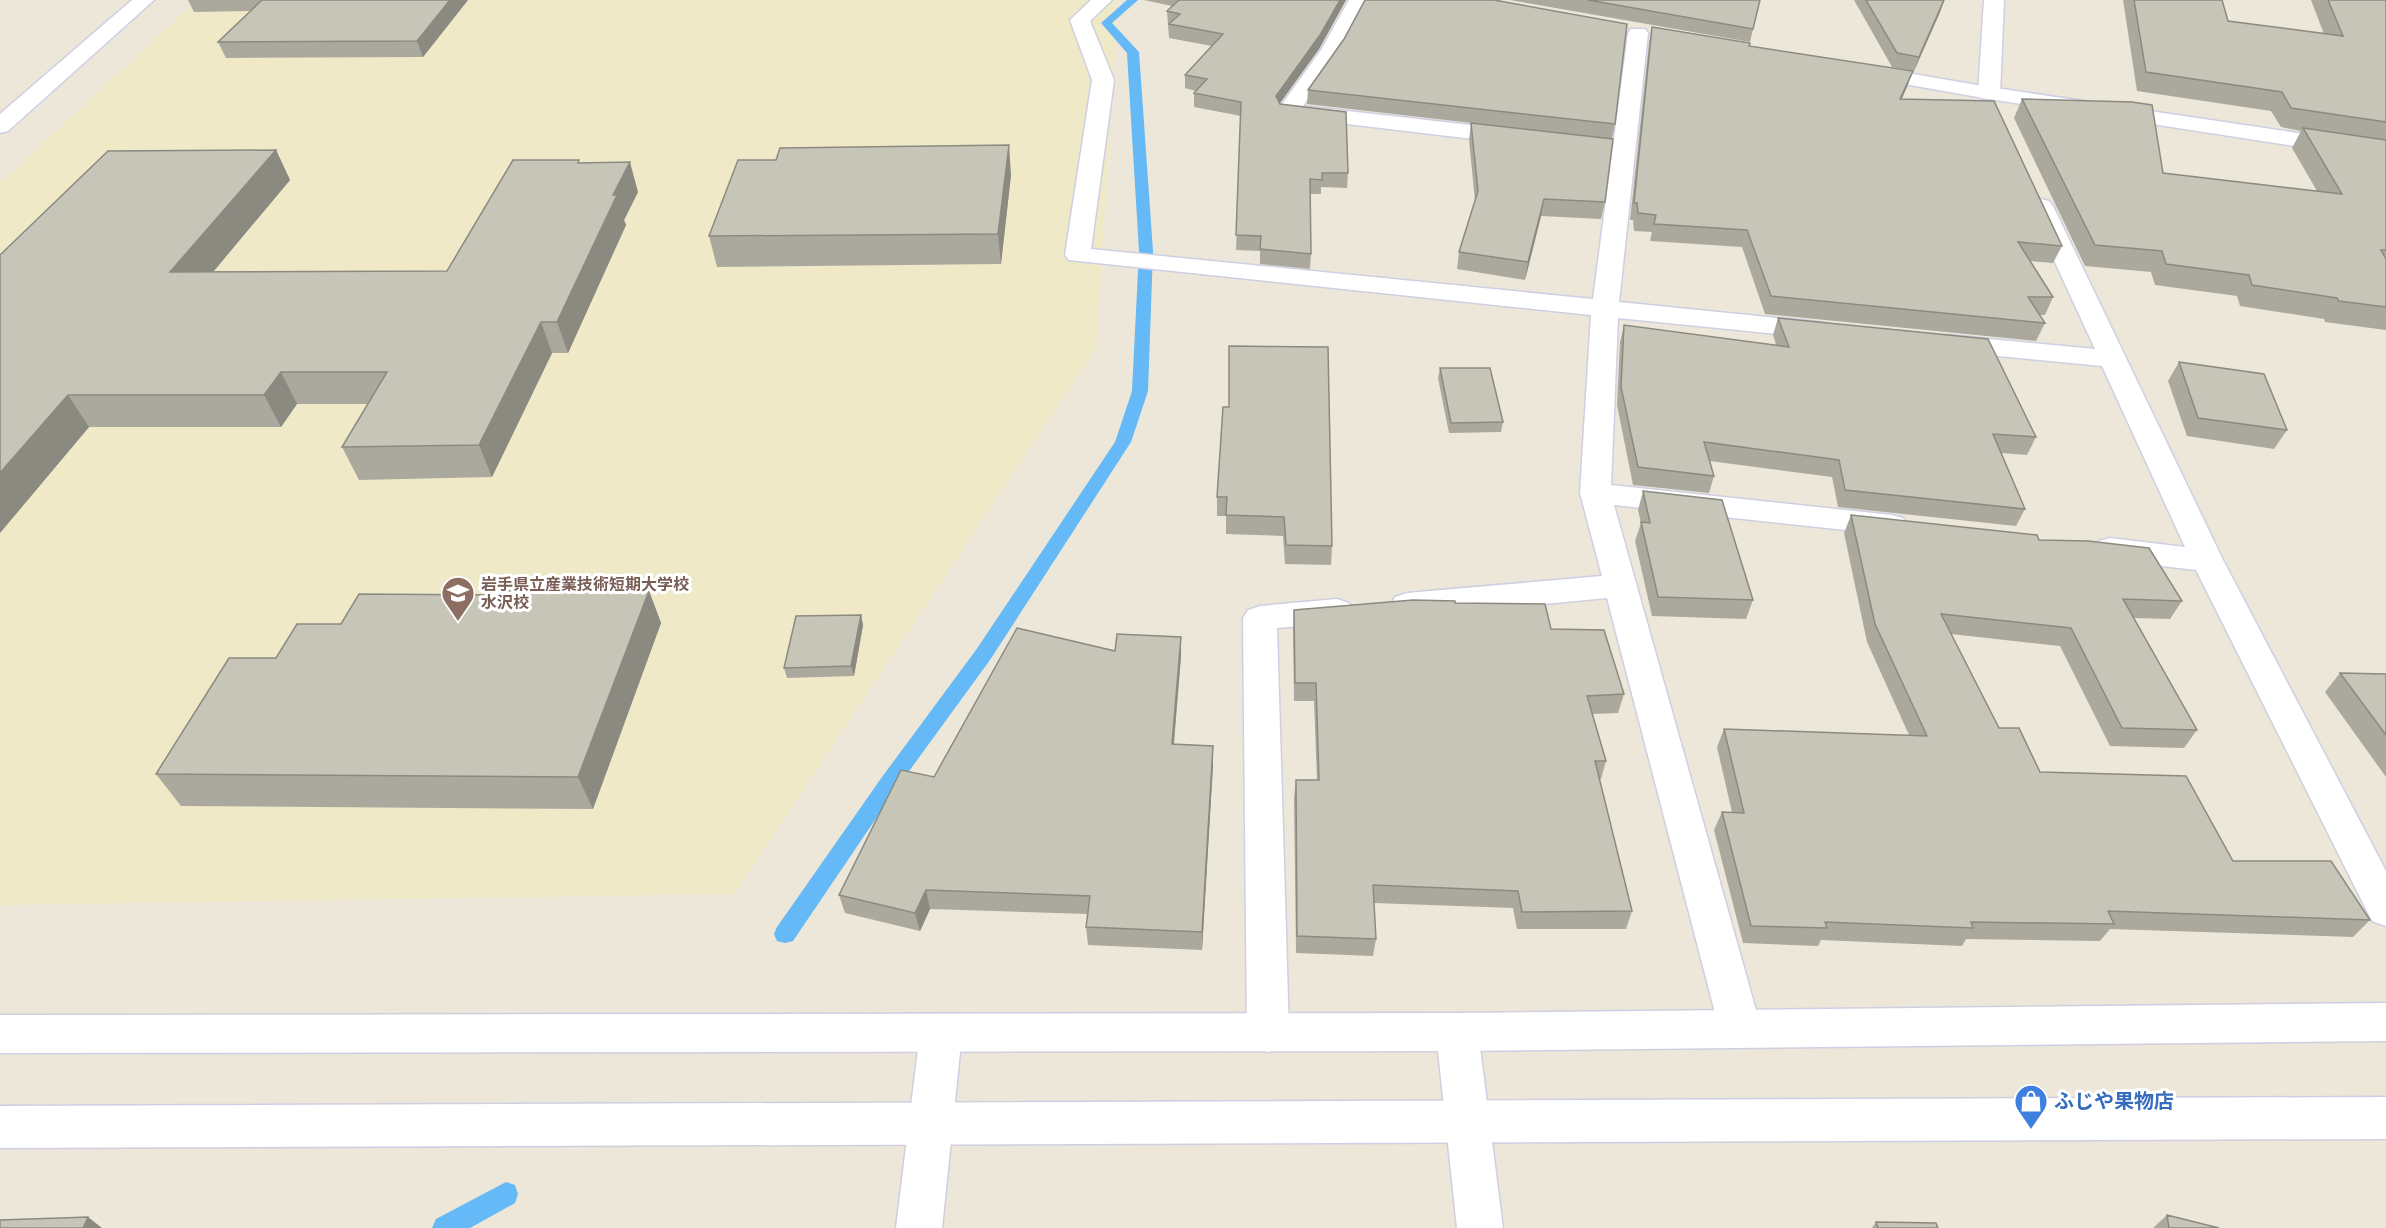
<svg xmlns="http://www.w3.org/2000/svg" width="2386" height="1228" font-family="Figtree,'Noto Sans JP',sans-serif">
	<style>
		.education { fill: #f0e9c7 }
		.lines { fill: none; stroke-linecap: round; stroke-linejoin: round }
		.stream { fill: #64b9f6; fill-rule: evenodd }
		.minor-casing { stroke: #cfcfe3; stroke-width: 3 }
		.tertiary-casing { stroke: #cfcfe3; stroke-width: 3 }
		.minor { fill: #fff; fill-rule: evenodd }
		.tertiary { fill: #fff; fill-rule: evenodd }
		.wall { fill: #aba99e }
		.shaded-wall { fill: #8b8a81 }
		.building { fill: #c7c5b8; stroke: #8b8a81; stroke-width: 1.5 }
		.labels { text-anchor: middle; stroke-width: 6; stroke-linejoin: round; paint-order: stroke }
		.education-label { font-size: 16px; font-weight: bold; fill: #785e54; stroke: #fff; text-anchor: start }
		.near-shop-label { font-size: 20px; font-weight: bold; fill: #366cbe; stroke: #fff; text-anchor: start }
	</style>
	<rect width="100%" height="100%" fill="#ece7d9"/>
	<path class="education" d="M 197,0 L 1118,0 L 1096,349 L 734,894 L 0,905 L 0,183 Z"/>
	<g class="lines">
		<path class="stream" d="M 1127,0 L 1138,0 L 1112,23 L 1139,52 L 1153,251 L 1148,391 L 1131,442 L 990,660 L 896,789 L 793,941 L 785,943 L 777,941 L 774,934 L 777,927 L 882,777 L 976,650 L 1115,442 L 1132,391 L 1139,251 L 1127,53 L 1101,23 Z
			M 506,1182 L 515,1185 L 518,1194 L 515,1203 L 470,1228 L 432,1228 L 436,1219 Z"/>
		<defs>
			<path id="minor" d="M 132,0 L 154,0 L 8,131 L 0,133 L 0,114 Z
				M 1091,0 L 1112,0 L 1090,21 L 1114,80 L 1091,249 L 1593,299 L 1628,33 L 1631,29 L 1645,29 L 1648,33 L 1619,302 L 1818,322 L 1827,324 L 1831,330 L 1827,336 L 1818,338 L 1618,318 L 1611,485 L 1892,515 L 1903,518 L 1908,525 L 1903,532 L 1892,535 L 1614,505 L 1761,1028 L 1755,1041 L 1740,1047 L 1725,1041 L 1719,1028 L 1607,598 L 1407,617 L 1395,613 L 1391,605 L 1395,597 L 1407,593 L 1602,576 L 1580,493 L 1591,315 L 1069,260 L 1065,255 L 1092,80 L 1070,20 Z
				M 1349,0 L 1369,0 L 1341,51 L 1303,106 L 1515,130 L 1523,132 L 1526,137 L 1523,142 L 1515,144 L 1280,116 L 1277,111 L 1321,50 Z
				M 1866,66 L 1989,87 L 2386,146 L 2386,160 L 1989,99 L 1859,76 L 1855,72 L 1859,68 Z
				M 2041,199 L 2049,201 L 2053,206 L 2223,560 L 2386,871 L 2386,926 L 2372,921 L 2196,570 L 2110,560 L 2099,557 L 2094,549 L 2099,541 L 2110,538 L 2185,547 L 2102,366 L 1947,351 L 1937,349 L 1933,343 L 1937,337 L 1947,335 L 2095,349 L 2029,206 L 2033,201 Z
				M 1337,599 L 1349,603 L 1353,611 L 1349,619 L 1337,623 L 1277,628 L 1289,1033 L 1283,1047 L 1268,1052 L 1253,1047 L 1247,1033 L 1243,618 L 1248,610 L 1260,606 Z
				M 1457,1013 L 1472,1019 L 1478,1032 L 1503,1228 L 1457,1228 L 1436,1032 L 1442,1019 Z
				M 941,1014 L 956,1019 L 962,1033 L 942,1228 L 896,1228 L 920,1033 L 926,1019 Z"/>
			<path id="tertiary" d="M 1984,0 L 2004,0 L 2000,93 L 1997,98 L 1989,99 L 1981,98 L 1978,93 Z
				M 2386,1003 L 2386,1041 L 1457,1051 L 0,1053 L 0,1015 L 1457,1013 Z
				M 2386,1097 L 2386,1139 L 0,1148 L 0,1106 Z"/>
		</defs>
		<use href="#minor" class="minor-casing"/>
		<use href="#tertiary" class="tertiary-casing"/>
		<use href="#minor" class="minor"/>
		<use href="#tertiary" class="tertiary"/>
	</g>
	<path class="wall" d="M 188,0 L 468,0 L 423,57 L 226,58 L 218,42 L 251,11 L 194,12 Z
		M 1144,0 L 1346,0 L 1319,49 L 1280,103 L 1348,173 L 1347,188 L 1321,187 L 1321,194 L 1310,194 L 1311,254 L 1310,269 L 1260,264 L 1260,251 L 1236,250 L 1241,116 L 1194,107 L 1194,93 L 1196,91 L 1185,88 L 1185,75 L 1212,46 L 1169,38 L 1167,11 L 1172,6 Z
		M 1510,0 L 1760,0 L 1750,42 Z
		M 1854,0 L 1944,0 L 1940,12 L 1914,71 L 1892,67 Z
		M 2123,0 L 2222,0 L 2228,21 L 2324,34 L 2311,0 L 2386,0 L 2386,330 L 2325,322 L 2324,319 L 2240,306 L 2237,296 L 2155,285 L 2151,272 L 2085,266 L 2014,118 L 2022,99 L 2163,173 L 2317,191 L 2292,148 L 2301,131 L 2281,127 L 2271,111 L 2137,91 Z
		M 1652,27 L 1749,46 L 1913,71 L 1902,99 L 2062,246 L 2053,263 L 2030,261 L 2053,297 L 2045,315 L 2040,315 L 2045,323 L 2036,341 L 1765,314 L 1742,247 L 1650,241 L 1652,232 L 1634,231 L 1633,220 L 1630,220 L 1649,43 Z
		M 1344,39 L 1615,124 L 1612,139 L 1307,104 L 1308,90 Z
		M 1471,123 L 1605,202 L 1601,219 L 1541,216 L 1525,280 L 1457,269 L 1459,252 L 1475,201 L 1469,140 Z
		M 276,150 L 290,180 L 213,272 L 447,271 L 580,163 L 638,192 L 624,220 L 626,225 L 568,353 L 552,353 L 492,477 L 359,480 L 342,447 L 368,404 L 297,404 L 281,427 L 89,427 L 0,533 L 0,255 Z
		M 1011,175 L 1001,264 L 717,267 L 709,236 Z
		M 1778,318 L 2036,437 L 2027,455 L 2001,453 L 2025,509 L 2016,526 L 1838,507 L 1832,477 L 1710,461 L 1714,476 L 1709,493 L 1633,485 L 1617,405 L 1620,342 L 1624,325 L 1776,345 L 1773,335 Z
		M 2179,362 L 2287,430 L 2274,449 L 2187,436 L 2168,381 Z
		M 1440,368 L 1503,422 L 1501,432 L 1449,433 L 1438,378 Z
		M 1223,407 L 1332,546 L 1331,565 L 1285,564 L 1283,536 L 1226,534 L 1226,516 L 1217,516 L 1217,497 Z
		M 1643,491 L 1753,600 L 1746,619 L 1652,616 L 1635,541 L 1641,523 L 1638,510 Z
		M 1851,515 L 2039,540 L 2182,601 L 2170,619 L 2134,618 L 2197,730 L 2184,748 L 2110,746 L 2060,646 L 1951,634 L 1999,728 L 2040,772 L 2233,861 L 2370,920 L 2353,937 L 2110,929 L 2100,941 L 1966,939 L 1962,946 L 1821,940 L 1818,946 L 1743,943 L 1714,830 L 1722,812 L 1732,812 L 1717,747 L 1724,729 L 1909,735 L 1867,642 L 1844,533 Z
		M 649,591 L 661,623 L 593,809 L 181,806 L 156,774 L 341,624 L 496,595 Z
		M 1455,603 L 1551,629 L 1624,694 L 1618,713 L 1592,714 L 1606,761 L 1601,779 L 1599,779 L 1632,911 L 1626,929 L 1517,929 L 1513,908 L 1374,903 L 1376,939 L 1373,956 L 1296,953 L 1294,798 L 1296,780 L 1317,780 L 1314,701 L 1294,701 L 1293,629 L 1294,610 Z
		M 861,615 L 863,625 L 854,676 L 787,678 L 784,668 Z
		M 1115,651 L 1181,656 L 1174,744 L 1213,746 L 1213,765 L 1202,950 L 1088,945 L 1086,927 L 1088,914 L 930,909 L 920,931 L 845,913 L 839,895 L 934,777 Z
		M 2340,673 L 2386,674 L 2386,777 L 2325,692 Z
		M 2167,1215 L 2219,1228 L 2153,1228 Z
		M 1876,1222 L 1938,1228 L 1872,1228 Z"/>
	<path class="shaded-wall" d="M 450,0 L 468,0 L 423,57 L 417,41 Z
		M 1340,0 L 1346,0 L 1319,49 L 1275,110 L 1276,96 Z
		M 1944,0 L 1940,12 L 1914,71 L 1919,57 Z
		M 1913,71 L 1907,87 L 1894,115 L 1900,99 Z
		M 1009,145 L 1011,175 L 1001,264 L 998,234 Z
		M 276,150 L 290,180 L 187,303 L 170,272 Z
		M 630,162 L 638,192 L 624,220 L 626,225 L 568,353 L 557,322 L 613,195 Z
		M 1544,199 L 1541,216 L 1525,280 L 1528,262 Z
		M 541,322 L 552,353 L 492,477 L 479,445 Z
		M 281,372 L 297,404 L 281,427 L 264,395 Z
		M 68,395 L 89,427 L 0,533 L 0,473 Z
		M 649,591 L 661,623 L 593,809 L 578,777 Z
		M 861,615 L 863,625 L 854,676 L 851,666 Z
		M 1181,637 L 1181,656 L 1172,763 L 1172,744 Z
		M 1213,746 L 1213,765 L 1202,950 L 1202,932 Z
		M 926,890 L 930,909 L 920,931 L 915,913 Z
		M 88,1217 L 102,1228 L 83,1228 Z"/>
	<path class="building" d="M 262,0 L 450,0 L 417,41 L 218,42 Z
		M 1179,0 L 1340,0 L 1320,35 L 1276,96 L 1280,104 L 1346,112 L 1348,173 L 1322,173 L 1322,180 L 1310,179 L 1311,254 L 1260,249 L 1261,236 L 1236,235 L 1241,102 L 1194,93 L 1207,79 L 1185,75 L 1223,34 L 1169,24 L 1180,14 L 1167,11 Z
		M 1365,0 L 1494,0 L 1627,24 L 1615,124 L 1308,90 L 1344,39 Z
		M 1588,0 L 1760,0 L 1753,29 Z
		M 1866,0 L 1944,0 L 1919,57 L 1897,53 Z
		M 2134,0 L 2222,0 L 2228,21 L 2343,36 L 2328,0 L 2386,0 L 2386,122 L 2291,108 L 2282,92 L 2146,72 Z
		M 1652,27 L 1750,43 L 1749,46 L 1913,71 L 1900,99 L 1994,101 L 2062,246 L 2018,242 L 2053,297 L 2028,297 L 2045,323 L 1771,296 L 1747,230 L 1654,224 L 1656,215 L 1638,213 L 1637,203 L 1634,203 Z
		M 2022,99 L 2132,102 L 2152,105 L 2163,173 L 2342,194 L 2303,128 L 2386,140 L 2386,250 L 2381,250 L 2386,259 L 2386,307 L 2339,301 L 2337,298 L 2252,285 L 2249,275 L 2166,264 L 2162,251 L 2095,245 Z
		M 1471,123 L 1613,139 L 1605,202 L 1544,199 L 1528,262 L 1459,252 L 1478,191 Z
		M 1009,145 L 998,234 L 709,236 L 738,160 L 776,160 L 780,148 Z
		M 276,150 L 170,272 L 447,271 L 513,160 L 579,160 L 578,163 L 630,162 L 613,195 L 617,195 L 557,322 L 541,322 L 479,445 L 342,447 L 387,372 L 281,372 L 264,395 L 68,395 L 0,473 L 0,255 L 108,151 Z
		M 1778,318 L 1988,339 L 2036,437 L 1993,434 L 2025,509 L 1845,490 L 1839,460 L 1704,442 L 1714,476 L 1638,467 L 1621,387 L 1624,325 L 1789,347 Z
		M 1229,346 L 1328,347 L 1332,546 L 1286,545 L 1284,517 L 1226,515 L 1227,497 L 1217,497 L 1223,407 L 1229,407 Z
		M 2179,362 L 2264,374 L 2287,430 L 2198,418 Z
		M 1440,368 L 1490,368 L 1503,422 L 1451,423 Z
		M 1643,491 L 1722,500 L 1753,600 L 1658,597 L 1641,522 L 1650,523 Z
		M 1851,515 L 2037,535 L 2039,540 L 2088,541 L 2149,548 L 2182,601 L 2123,599 L 2197,730 L 2122,728 L 2071,628 L 1941,614 L 1999,728 L 2019,728 L 2040,772 L 2186,776 L 2233,861 L 2331,861 L 2370,920 L 2108,911 L 2114,924 L 1971,922 L 1973,928 L 1825,922 L 1827,928 L 1751,926 L 1722,812 L 1744,813 L 1724,729 L 1927,736 L 1875,624 Z
		M 499,590 L 649,591 L 578,777 L 156,774 L 229,658 L 276,658 L 297,624 L 341,624 L 359,594 L 496,595 Z
		M 1413,600 L 1455,601 L 1455,603 L 1545,604 L 1551,629 L 1604,630 L 1624,694 L 1587,696 L 1606,761 L 1595,761 L 1632,911 L 1522,912 L 1518,891 L 1373,885 L 1376,939 L 1297,936 L 1296,780 L 1319,780 L 1316,683 L 1295,683 L 1294,610 Z
		M 861,615 L 851,666 L 784,668 L 796,616 Z
		M 1017,628 L 1115,651 L 1117,634 L 1181,637 L 1172,744 L 1213,746 L 1202,932 L 1086,927 L 1090,896 L 926,890 L 915,913 L 839,895 L 901,770 L 934,777 Z
		M 2340,673 L 2386,674 L 2386,735 Z
		M 2167,1215 L 2219,1228 L 2169,1228 Z
		M 88,1217 L 83,1228 L 0,1228 L 0,1220 Z
		M 1876,1222 L 1936,1223 L 1938,1228 L 1878,1228 Z"/>
	<defs>
		<symbol id="university-pin" viewBox="-11 -11 22 30"><path d="M0 17L-7.5 6A9.5 9.5 0 1 1 7.5 6Z" fill="#8d6e63" stroke="#fff"/><path d="M0-5L7-2L0 1L-7-2ZM-4 1L0 2.5L4 1V4Q0 6-4 4Z" fill="#fff"/></symbol>
		<symbol id="shop-pin" viewBox="-11 -11 22 30"><path d="M0 17L-7.5 6A9.5 9.5 0 1 1 7.5 6Z" fill="#3f7fe0" stroke="#fff"/><path d="M-5-2.5h2.3a2.7 3.5 0 0 1 5.4 0H5L5.5 6h-11ZM-1.5-2.5h3a1.5 2.3 0 0 0-3 0Z" fill="#fff"/></symbol>
	</defs>
	<g fill-rule="evenodd">
		<use href="#university-pin" x="439" y="574" width="38" height="52"/>
		<use href="#shop-pin" x="2012" y="1082" width="38" height="52"/>
	</g>
	<g class="labels">
		<g class="education-label">
			<text x="481" y="590">岩手県立産業技術短期大学校<tspan x="481" dy="18">水沢校</tspan></text>
		</g>
		<g class="near-shop-label">
			<text x="2054" y="1108">ふじや果物店</text>
		</g>
	</g>
</svg>
